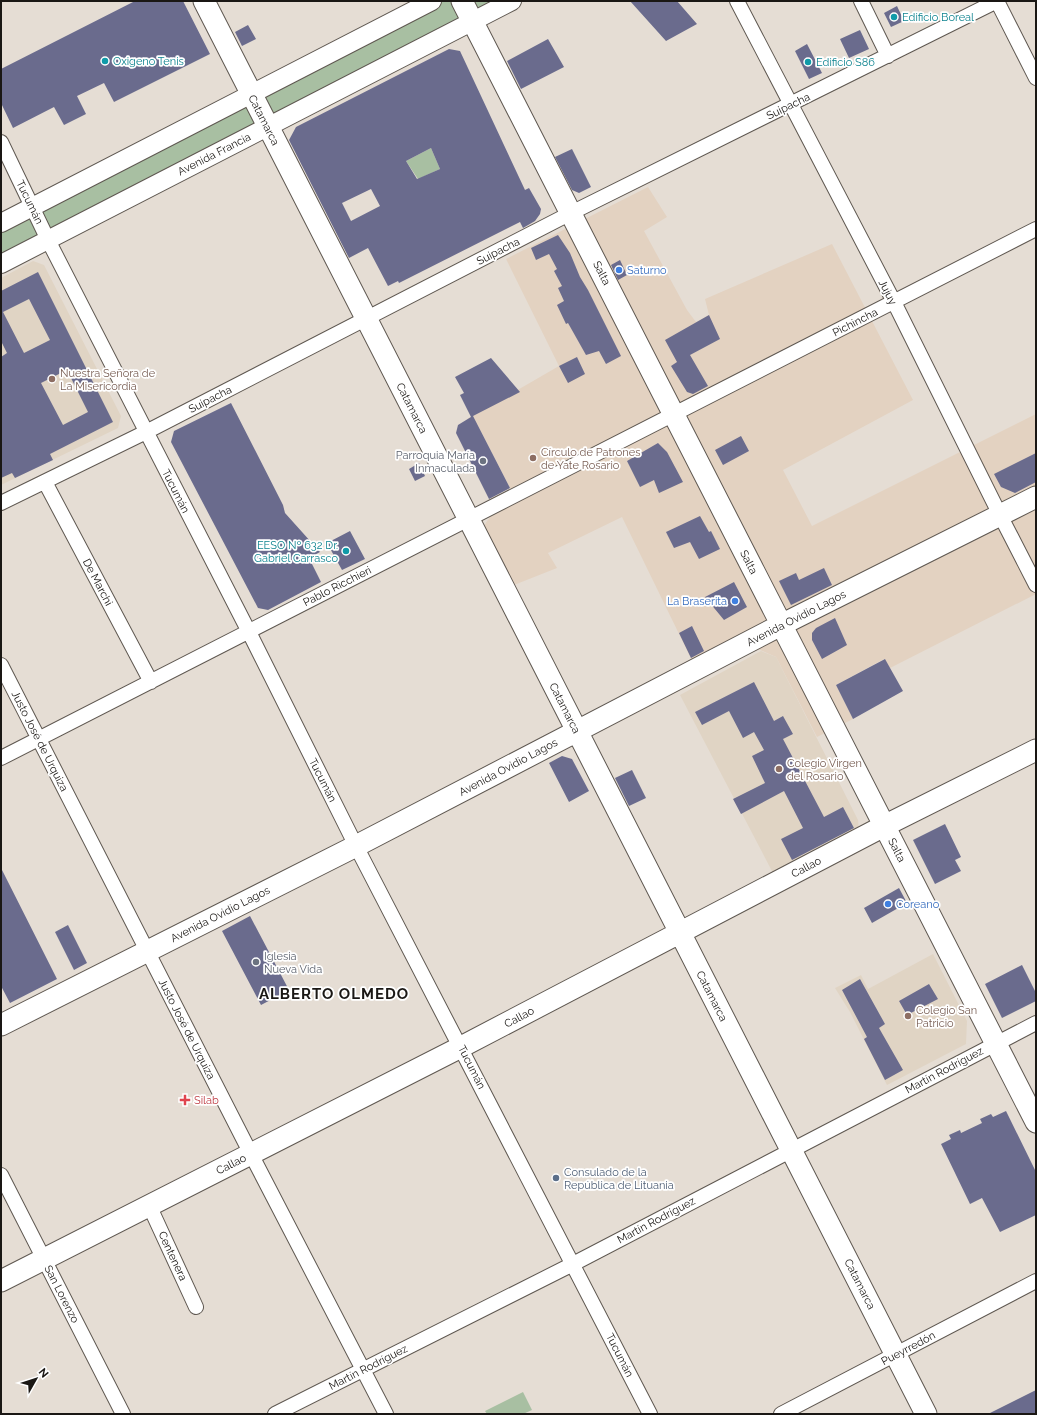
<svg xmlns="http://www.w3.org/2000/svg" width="1037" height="1415" font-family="Raleway,sans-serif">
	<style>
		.commercial { fill: #e3d2c1 }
		.built { fill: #e0d4c4 }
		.green { fill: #a8bfa2 }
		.building { fill: #6a6b8d; fill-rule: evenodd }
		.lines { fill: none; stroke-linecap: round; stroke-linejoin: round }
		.minor-casing { stroke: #5f5851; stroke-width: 16 }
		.tertiary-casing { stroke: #5f5851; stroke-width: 20 }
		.secondary-casing { stroke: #5f5851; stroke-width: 23 }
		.minor { stroke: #fff; stroke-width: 14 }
		.tertiary { stroke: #fff; stroke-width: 18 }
		.secondary { stroke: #fff; stroke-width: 21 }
		.culture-dot { fill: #0f9aa8; stroke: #fff; stroke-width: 1.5 }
		.shop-dot { fill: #3f7fe0; stroke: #fff; stroke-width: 1.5 }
		.education-dot { fill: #8d6e63; stroke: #fff; stroke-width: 1.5 }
		.worship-dot { fill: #6b7280; stroke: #fff; stroke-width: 1.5 }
		.health-dot { fill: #e0444e; stroke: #fff; stroke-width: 1.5 }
		.service-dot { fill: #5c6f8a; stroke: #fff; stroke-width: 1.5 }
		.labels { text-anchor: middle; stroke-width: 3.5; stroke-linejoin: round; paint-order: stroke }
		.culture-label { font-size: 11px; fill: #0d838f; stroke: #fff; text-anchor: start }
		.street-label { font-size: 11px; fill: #1a1714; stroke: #fff }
		.shop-label { font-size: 11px; fill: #366cbe; stroke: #fff; text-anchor: start }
		.education-label { font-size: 11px; fill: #785e54; stroke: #fff; text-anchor: start }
		.worship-label { font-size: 11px; fill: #5b616d; stroke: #fff; text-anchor: end }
		.health-label { font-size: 11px; fill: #be3a42; stroke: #fff; text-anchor: start }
		.service-label { font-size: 11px; fill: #4e5e75; stroke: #fff; text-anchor: start }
		.district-label { font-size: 15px; font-weight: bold; letter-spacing: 1px; fill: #1a1714; stroke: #fff }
	</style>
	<rect width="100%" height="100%" fill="#e5ddd4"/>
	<path class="commercial" d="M 648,187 L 667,217 L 644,231 L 687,310 L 696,322 L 709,315 L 705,299 L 832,244 L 913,400 L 783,470 L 812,526 L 1036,414 L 1036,594 L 890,668 L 884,659 L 836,685 L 853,719 L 817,737 L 776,657 L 758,649 L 701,679 L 622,517 L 548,553 L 557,568 L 514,585 L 483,527 L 510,488 L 477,424 L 467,419 L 559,366 L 506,259 Z"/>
	<path class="built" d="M 33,261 L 44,265 L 121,416 L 118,428 L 1,485 L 1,278 Z
		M 761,651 L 776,657 L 858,820 L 859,831 L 774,875 L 680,695 Z
		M 933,954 L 967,1021 L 966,1044 L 887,1085 L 850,1012 L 835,988 L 861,975 L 868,989 Z"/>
	<path class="green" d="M 432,1 L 512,1 L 1,264 L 1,223 Z
		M 431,148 L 440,169 L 418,179 L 406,161 Z
		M 523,1392 L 532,1410 L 523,1414 L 487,1414 L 485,1411 Z"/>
	<path class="building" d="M 135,1 L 183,1 L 210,54 L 114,102 L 104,83 L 77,96 L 86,114 L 64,125 L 54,107 L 13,128 L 1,103 L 1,69 Z
		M 630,1 L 677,1 L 697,24 L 666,41 Z
		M 897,6 L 904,21 L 891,27 L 884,13 Z
		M 248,25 L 256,39 L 242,46 L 235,32 Z
		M 860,30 L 869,49 L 849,58 L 840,39 Z
		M 548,39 L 564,67 L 521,89 L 507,61 Z
		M 807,44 L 822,73 L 809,79 L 795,51 Z
		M 449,49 L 460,51 L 525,190 L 529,188 L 541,209 L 540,214 L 535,221 L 523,228 L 520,222 L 399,283 L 398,281 L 388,286 L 368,248 L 349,258 L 289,140 L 296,127 ZM 431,148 L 440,169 L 417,179 L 406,161 ZM 371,189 L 380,206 L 351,221 L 342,203 Z
		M 572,149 L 591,187 L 579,193 L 572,190 L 555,157 Z
		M 558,235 L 570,253 L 580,277 L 588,290 L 621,356 L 606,364 L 599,351 L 586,355 L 568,323 L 566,324 L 557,305 L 564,301 L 558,288 L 562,286 L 554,271 L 557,269 L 549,254 L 536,260 L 531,248 Z
		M 620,260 L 627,275 L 618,280 L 611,265 Z
		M 38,272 L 113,422 L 50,454 L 53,460 L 15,478 L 12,473 L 1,478 L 1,357 L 7,353 L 1,341 L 1,291 ZM 29,299 L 50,340 L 24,353 L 3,312 ZM 67,370 L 88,412 L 63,425 L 41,383 Z
		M 709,315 L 720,339 L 690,355 L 708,386 L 693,394 L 687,392 L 671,366 L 677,362 L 665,340 Z
		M 577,357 L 585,374 L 568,383 L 559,366 Z
		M 491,358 L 520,392 L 473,416 L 510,488 L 489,499 L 456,433 L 458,425 L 471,417 L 460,395 L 464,393 L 455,377 Z
		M 231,403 L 283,505 L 285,513 L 320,552 L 309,558 L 321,582 L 268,610 L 258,608 L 171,442 L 174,431 Z
		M 741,436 L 749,451 L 723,465 L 715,450 Z
		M 658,443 L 667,452 L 683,482 L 659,493 L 654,480 L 640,487 L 627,461 Z
		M 1036,453 L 1036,482 L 1015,493 L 1001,487 L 994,474 Z
		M 419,463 L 425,476 L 415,481 L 409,469 Z
		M 700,516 L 709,532 L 711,531 L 720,549 L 699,559 L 690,542 L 674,548 L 666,532 Z
		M 350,531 L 365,559 L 342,570 L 327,543 Z
		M 824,568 L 832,585 L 791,605 L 779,581 L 796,573 L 799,580 Z
		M 734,582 L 747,607 L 724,620 L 705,597 Z
		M 835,618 L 847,645 L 822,659 L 812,640 L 812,633 L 816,628 Z
		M 692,626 L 704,651 L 691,658 L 679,633 Z
		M 885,659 L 903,691 L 853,719 L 836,685 Z
		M 754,682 L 774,721 L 783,716 L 793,734 L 783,739 L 824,817 L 843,807 L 854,828 L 792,860 L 781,839 L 803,828 L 784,791 L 741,814 L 733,799 L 765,783 L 752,756 L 764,750 L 754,732 L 743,738 L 729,711 L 702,725 L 695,712 Z
		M 562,756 L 572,759 L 589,791 L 569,802 L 549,763 Z
		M 632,770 L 646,798 L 629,806 L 615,778 Z
		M 945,824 L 961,857 L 955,860 L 961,871 L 935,884 L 913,840 Z
		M 1,868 L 57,979 L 10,1003 L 1,986 Z
		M 899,888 L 907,903 L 872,923 L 864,908 Z
		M 250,916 L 290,992 L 281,997 L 280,995 L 261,1005 L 222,931 Z
		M 68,925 L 87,963 L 74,970 L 55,932 Z
		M 1022,965 L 1036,993 L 1036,1001 L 1002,1018 L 985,984 Z
		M 860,979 L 885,1024 L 879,1028 L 903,1070 L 885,1080 L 864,1039 L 867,1037 L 842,990 Z
		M 929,984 L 938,999 L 907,1015 L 899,1001 Z
		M 1006,1111 L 1036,1172 L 1036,1215 L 1000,1232 L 982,1198 L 970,1204 L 941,1144 L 951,1139 L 949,1135 L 960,1130 L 961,1133 L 982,1123 L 980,1119 L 991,1114 L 993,1117 Z
		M 1036,1390 L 1036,1414 L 988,1414 Z"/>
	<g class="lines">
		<defs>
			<path id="minor" d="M 737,1 L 894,302 L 1000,515 L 1036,585
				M 861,1 L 888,56
				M 1,142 L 48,240 L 249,632 L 356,846 L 650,1414
				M 45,482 L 151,682
				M 1,503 L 146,432 L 571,213 L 997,1 L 1036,78
				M 1,665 L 251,1154 L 386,1414
				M 1,758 L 1036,229
				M 1,1175 L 123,1414
				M 149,1205 L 196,1307
				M 275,1414 L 573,1264 L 1036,1023
				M 781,1414 L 1036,1281"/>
			<path id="tertiary" d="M 1,223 L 432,1
				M 1,264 L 512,1"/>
			<path id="secondary" d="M 204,1 L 926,1414
				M 462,1 L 1036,1122
				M 1,1025 L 356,846 L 781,625 L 1036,497
				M 1,1281 L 461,1047 L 884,826 L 1036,750"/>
		</defs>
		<use href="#minor" class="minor-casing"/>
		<use href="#tertiary" class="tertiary-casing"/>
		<use href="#secondary" class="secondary-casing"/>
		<use href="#minor" class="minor"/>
		<use href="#tertiary" class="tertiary"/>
		<use href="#secondary" class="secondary"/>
	</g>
	<g class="culture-dot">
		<circle cx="894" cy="17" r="4"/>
		<circle cx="105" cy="61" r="4"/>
		<circle cx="808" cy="62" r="4"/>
		<circle cx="346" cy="551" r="4"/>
	</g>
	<g class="shop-dot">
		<circle cx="619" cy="270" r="4"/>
		<circle cx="735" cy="601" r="4"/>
		<circle cx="888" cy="904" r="4"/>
	</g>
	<g class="education-dot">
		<circle cx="52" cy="379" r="4"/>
		<circle cx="533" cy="458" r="4"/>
		<circle cx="779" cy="769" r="4"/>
		<circle cx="908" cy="1016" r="4"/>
	</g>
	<g class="worship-dot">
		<circle cx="483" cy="461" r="4"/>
		<circle cx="256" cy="962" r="4"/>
	</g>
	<path class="health-dot" d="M183 1094h4v4h4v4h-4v4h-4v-4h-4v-4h4z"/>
	<circle class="service-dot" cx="556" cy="1178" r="4"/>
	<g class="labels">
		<g class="culture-label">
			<text x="902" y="21">Edificio Boreal</text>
			<text x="113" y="65">Oxigeno Tenis</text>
			<text x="816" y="66">Edificio S86</text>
			<text x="338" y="549" text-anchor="end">EESO Nº 632 Dr.<tspan x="338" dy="13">Gabriel Carrasco</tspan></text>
		</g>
		<g class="street-label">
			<text transform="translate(788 106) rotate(-26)" y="4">Suipacha</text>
			<text transform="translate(264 120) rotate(63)" y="4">Catamarca</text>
			<text transform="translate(214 154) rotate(-27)" y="4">Avenida Francia</text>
			<text transform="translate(30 202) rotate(64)" y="4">Tucumán</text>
			<text transform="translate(498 251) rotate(-27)" y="4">Suipacha</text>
			<text transform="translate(602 273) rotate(63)" y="4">Salta</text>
			<text transform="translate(888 292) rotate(63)" y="4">Jujuy</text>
			<text transform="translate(855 322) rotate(-27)" y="4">Pichincha</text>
			<text transform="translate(210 399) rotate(-27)" y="4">Suipacha</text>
			<text transform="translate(412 408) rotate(63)" y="4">Catamarca</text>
			<text transform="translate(176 491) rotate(63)" y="4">Tucumán</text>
			<text transform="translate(749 562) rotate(63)" y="4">Salta</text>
			<text transform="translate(98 582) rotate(62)" y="4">De Marchi</text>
			<text transform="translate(337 586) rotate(-27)" y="4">Pablo Ricchieri</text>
			<text transform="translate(796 618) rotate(-27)" y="4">Avenida Ovidio Lagos</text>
			<text transform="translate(565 708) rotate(63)" y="4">Catamarca</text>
			<text transform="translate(40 741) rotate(63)" y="4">Justo José de Urquiza</text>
			<text transform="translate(508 767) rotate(-28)" y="4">Avenida Ovidio Lagos</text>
			<text transform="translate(323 780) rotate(63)" y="4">Tucumán</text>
			<text transform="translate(897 850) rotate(63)" y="4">Salta</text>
			<text transform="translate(806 867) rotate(-28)" y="4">Callao</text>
			<text transform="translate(220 914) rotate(-27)" y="4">Avenida Ovidio Lagos</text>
			<text transform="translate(712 996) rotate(63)" y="4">Catamarca</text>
			<text transform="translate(519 1017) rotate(-28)" y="4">Callao</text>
			<text transform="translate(187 1029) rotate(63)" y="4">Justo José de Urquiza</text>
			<text transform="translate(472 1067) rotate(63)" y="4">Tucumán</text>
			<text transform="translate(944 1070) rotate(-28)" y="4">Martín Rodríguez</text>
			<text transform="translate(231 1164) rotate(-27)" y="4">Callao</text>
			<text transform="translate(656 1220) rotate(-28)" y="4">Martín Rodríguez</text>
			<text transform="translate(173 1256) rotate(65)" y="4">Centenera</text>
			<text transform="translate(860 1284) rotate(63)" y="4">Catamarca</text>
			<text transform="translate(62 1294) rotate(63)" y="4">San Lorenzo</text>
			<text transform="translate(908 1348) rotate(-28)" y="4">Pueyrredón</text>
			<text transform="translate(620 1355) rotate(63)" y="4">Tucumán</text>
			<text transform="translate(368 1367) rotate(-27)" y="4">Martín Rodríguez</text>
		</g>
		<g class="shop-label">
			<text x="627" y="274">Saturno</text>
			<text x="727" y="605" text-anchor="end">La Braserita</text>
			<text x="896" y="908">Coreano</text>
		</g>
		<g class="education-label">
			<text x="60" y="377">Nuestra Señora de<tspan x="60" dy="13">La Misericordia</tspan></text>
			<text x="541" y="456">Círculo de Patrones<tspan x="541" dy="13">de Yate Rosario</tspan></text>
			<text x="787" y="767">Colegio Virgen<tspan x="787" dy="13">del Rosario</tspan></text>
			<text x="916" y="1014">Colegio San<tspan x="916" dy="13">Patricio</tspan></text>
		</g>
		<g class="worship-label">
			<text x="475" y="459">Parroquia María<tspan x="475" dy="13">Inmaculada</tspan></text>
			<text x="264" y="960" text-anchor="start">Iglesia<tspan x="264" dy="13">Nueva Vida</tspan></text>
		</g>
		<g class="health-label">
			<text x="194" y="1104">Silab</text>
		</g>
		<g class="service-label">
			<text x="564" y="1176">Consulado de la<tspan x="564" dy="13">República de Lituania</tspan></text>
		</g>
		<g class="district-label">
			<text x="334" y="999">ALBERTO OLMEDO</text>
		</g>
	</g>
	<rect width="1037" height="1415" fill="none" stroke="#1a1714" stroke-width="4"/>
	<g transform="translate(36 1379) rotate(51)" stroke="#ffffff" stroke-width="3" paint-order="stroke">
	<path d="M0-3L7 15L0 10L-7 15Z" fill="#1a1714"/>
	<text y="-6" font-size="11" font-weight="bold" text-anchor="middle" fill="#1a1714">N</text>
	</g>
</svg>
